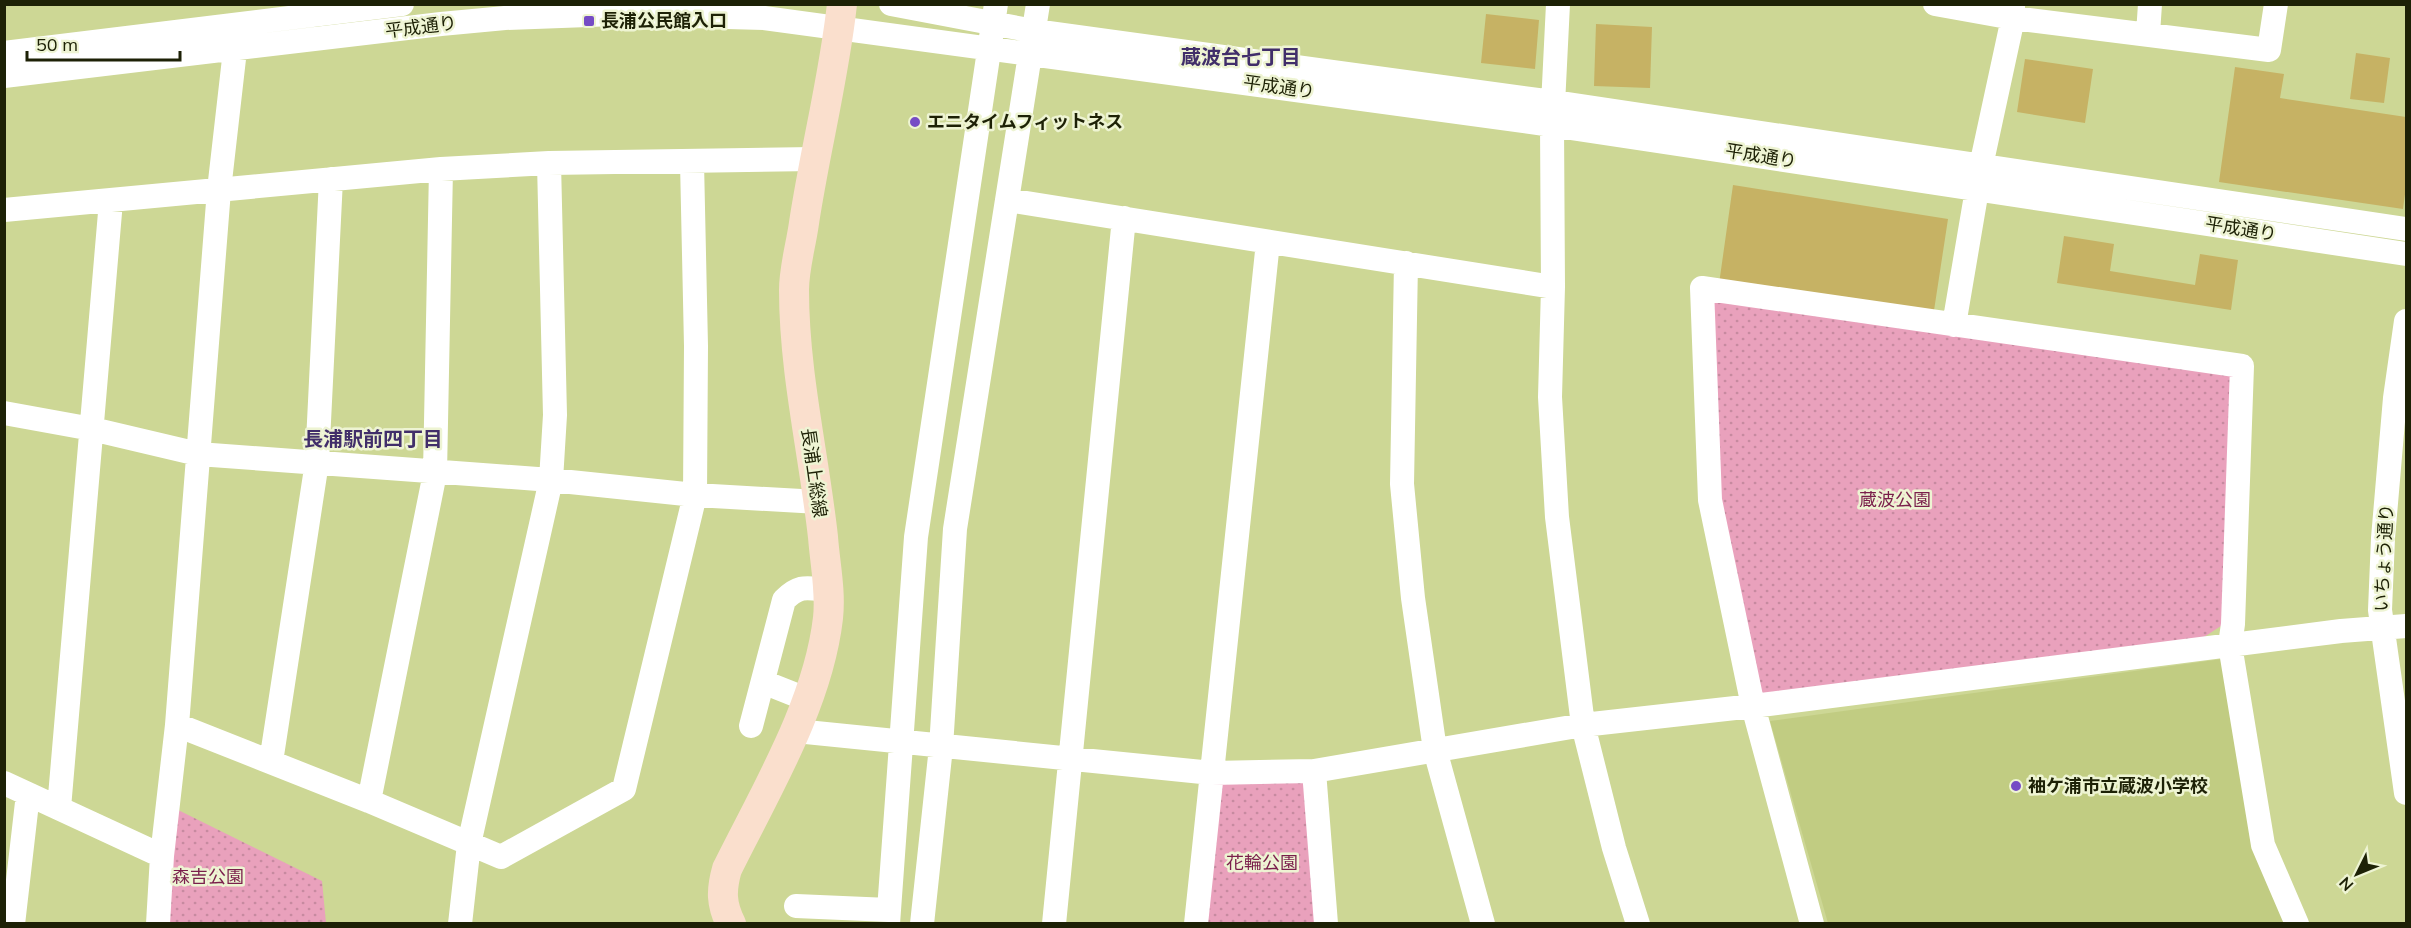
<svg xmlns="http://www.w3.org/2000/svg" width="2411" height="928" font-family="Mulish,'Noto Sans JP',sans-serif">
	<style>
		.built { fill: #c1cc82 }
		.grass { fill: url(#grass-dots) }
		.building { fill: #c6b264 }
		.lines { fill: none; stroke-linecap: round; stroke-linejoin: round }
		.minor { stroke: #fff; stroke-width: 24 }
		.major { stroke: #fadfcd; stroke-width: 30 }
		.poi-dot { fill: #764cc5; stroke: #eef4d3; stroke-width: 2 }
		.labels { text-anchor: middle; stroke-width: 5; stroke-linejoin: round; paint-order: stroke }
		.poi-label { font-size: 18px; font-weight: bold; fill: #1d2106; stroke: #eef4d3; text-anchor: start }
		.street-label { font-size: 18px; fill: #1d2106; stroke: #eef4d3 }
		.park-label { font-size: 18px; fill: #7a1f4b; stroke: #eef4d3 }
		.neighbourhood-label { font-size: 20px; font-weight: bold; fill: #412e6a; stroke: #eef4d3 }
	</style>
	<defs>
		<pattern id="grass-dots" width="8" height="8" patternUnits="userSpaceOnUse" patternTransform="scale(1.5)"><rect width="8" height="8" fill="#e9a1bc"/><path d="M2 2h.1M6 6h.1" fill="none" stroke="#c78aa0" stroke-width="1.8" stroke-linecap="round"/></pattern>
	</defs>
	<rect width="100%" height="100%" fill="#cdd795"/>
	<path class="built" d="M 2222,659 L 2285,923 L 1828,923 L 1770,721 Z"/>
	<path class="grass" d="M 1702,288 L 2242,366 L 2224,624 L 2204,637 L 1753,706 L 1710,500 Z
		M 1314,771 L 1326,923 L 1196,924 L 1212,773 Z
		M 168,805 L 322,881 L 326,923 L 159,924 Z"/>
	<path class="building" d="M 1486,14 L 1539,20 L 1535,69 L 1481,63 Z
		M 1596,24 L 1652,27 L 1650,88 L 1594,86 Z
		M 2356,53 L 2390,58 L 2384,103 L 2350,99 Z
		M 2025,59 L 2093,69 L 2085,123 L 2017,112 Z
		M 2235,67 L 2284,74 L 2280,98 L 2406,117 L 2406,187 L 2403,209 L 2219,182 Z
		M 1733,185 L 1948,219 L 1933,317 L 1719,284 Z
		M 2064,236 L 2114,244 L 2110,271 L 2195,285 L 2200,254 L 2238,260 L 2231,310 L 2057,283 Z"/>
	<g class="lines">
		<path class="minor" d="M 891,4 L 1034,31 L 1553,102 L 2406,229
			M 1558,4 L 1552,125 L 1553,287 L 1550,397 L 1557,517 L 1583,725 L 1614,848 L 1638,924
			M 1935,4 L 2013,18 L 2269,50 L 2276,4
			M 2148,34 L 2150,4
			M 4,53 L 402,4
			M 4,76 L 441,24 L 505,18 L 615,14 L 764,18 L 1552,125 L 2406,254
			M 1007,200 L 1553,287
			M 4,210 L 441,169 L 549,163 L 814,159
			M 1406,263 L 1402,484 L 1413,598 L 1435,750 L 1483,924
			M 2406,321 L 2395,398 L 2383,538 L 2380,610 L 2406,793
			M 1954,325 L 1981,166 L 2013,18 L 2013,4
			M 4,413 L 92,429 L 198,454 L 551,480 L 695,495 L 819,502
			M 763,682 L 806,699
			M 177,725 L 369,801 L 501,857 L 624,789 L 695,495 L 696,346 L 692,162
			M 751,726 L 784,600 C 800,584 807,588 828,590
			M 796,731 L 1212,773 L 1314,771 L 1583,725 L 1753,706 L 2341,631 L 2406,626
			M 271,762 L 317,462 L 331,179
			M 1314,771 L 1326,924
			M 4,783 L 162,856
			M 369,801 L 435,473 L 441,169
			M 59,808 L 111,201
			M 796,906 L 889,910
			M 13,924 L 28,794
			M 158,924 L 162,856 L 177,725 L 219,190 L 235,50 L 233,25
			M 460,924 L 469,844 L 551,480 L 555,415 L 549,163
			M 888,924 L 916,537 L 996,4
			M 922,924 L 941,747 L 955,529 L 1038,4
			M 1054,924 L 1124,218
			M 1196,924 L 1268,242
			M 1812,924 L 1753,706 L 1710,500 L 1702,288 L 2242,366 L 2233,624 L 2230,645 L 2263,845 L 2297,924"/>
		<path class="major" d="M 731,924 C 721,904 721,890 727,869 C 765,792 818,705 828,618 C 831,591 825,564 823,537 C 814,455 794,373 794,290 C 794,268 801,245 804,223 C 815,150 834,78 842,4"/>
	</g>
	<g class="poi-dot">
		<rect x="583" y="15" width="12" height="12" rx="3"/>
		<circle cx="915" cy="122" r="6"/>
		<circle cx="2016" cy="786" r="6"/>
	</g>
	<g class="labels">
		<g class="poi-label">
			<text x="601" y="27">長浦公民館入口</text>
			<text x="927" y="128">エニタイムフィットネス</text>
			<text x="2028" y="792">袖ケ浦市立蔵波小学校</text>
		</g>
		<g class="street-label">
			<text transform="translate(421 27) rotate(-7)" y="6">平成通り</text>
			<text transform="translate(1279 87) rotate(8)" y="6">平成通り</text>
			<text transform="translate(1761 156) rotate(9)" y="6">平成通り</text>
			<text transform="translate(2241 229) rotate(9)" y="6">平成通り</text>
			<text transform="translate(814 473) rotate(82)" y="6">長浦上総線</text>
			<text transform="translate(2384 558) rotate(-87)" y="6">いちょう通り</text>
		</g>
		<g class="park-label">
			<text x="1895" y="506">蔵波公園</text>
			<text x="1262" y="869">花輪公園</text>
			<text x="208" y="883">森吉公園</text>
		</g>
		<g class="neighbourhood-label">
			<text x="1241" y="64">蔵波台七丁目</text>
			<text x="373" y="446">長浦駅前四丁目</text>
		</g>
	</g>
	<rect width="2411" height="928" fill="none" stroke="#1d2106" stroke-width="12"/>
	<g transform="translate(2357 874) rotate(227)" stroke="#eef4d3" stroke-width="4.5" paint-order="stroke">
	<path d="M0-4.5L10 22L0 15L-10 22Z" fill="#1d2106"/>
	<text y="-9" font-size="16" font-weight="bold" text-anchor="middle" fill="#1d2106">N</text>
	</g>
	<path d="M27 51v9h153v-9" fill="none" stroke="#1d2106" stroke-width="3"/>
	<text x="36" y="51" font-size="18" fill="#1d2106" stroke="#eef4d3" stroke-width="4.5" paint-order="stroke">50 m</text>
</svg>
